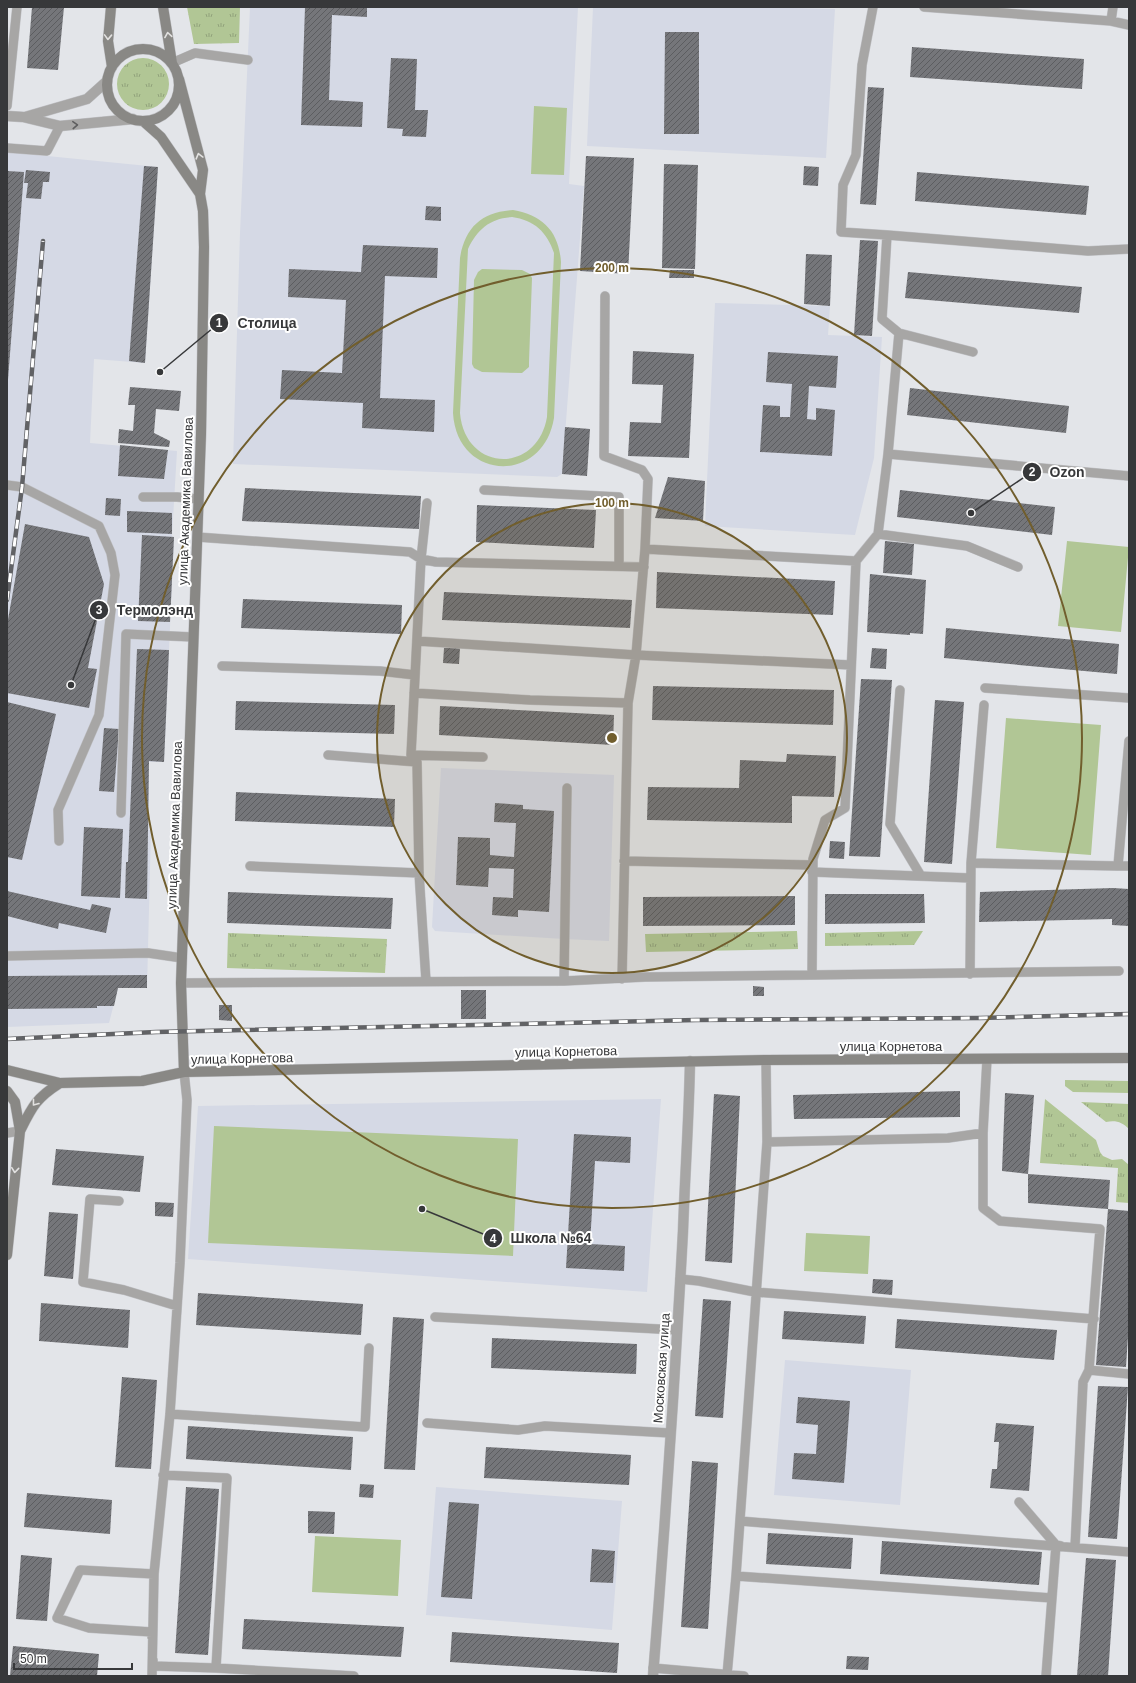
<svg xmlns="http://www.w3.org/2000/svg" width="1136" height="1683" font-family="Helvetica,sans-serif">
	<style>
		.built { fill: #d5d9e5 }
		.grass { fill: url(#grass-tufts) }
		.green { fill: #b1c695; fill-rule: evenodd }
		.building { fill: url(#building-hatch) }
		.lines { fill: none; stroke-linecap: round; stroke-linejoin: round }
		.lane-casing { stroke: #c1c2c6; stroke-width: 10 }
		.street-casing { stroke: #c1c2c6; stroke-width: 11 }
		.secondary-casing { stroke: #c1c2c6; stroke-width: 11 }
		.lane { stroke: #a7a6a5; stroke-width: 9 }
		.street { stroke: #a7a6a5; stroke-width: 10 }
		.secondary { stroke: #898885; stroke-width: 10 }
		.rail-casing { stroke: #616265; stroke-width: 4.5 }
		.rail { stroke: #fff; stroke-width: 3; stroke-dasharray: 9; stroke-linecap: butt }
		.oneway { stroke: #e2e1e0 }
		.oneway2 { stroke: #5e5e5f }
		.ring { fill: none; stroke: #715e2d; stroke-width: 2 }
		.labels { text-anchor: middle; stroke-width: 4; stroke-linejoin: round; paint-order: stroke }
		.street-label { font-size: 13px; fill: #37383a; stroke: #fff }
		.centre { fill: #715e2d; stroke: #fff; stroke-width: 2 }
		.ring-label { font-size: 12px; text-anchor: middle; font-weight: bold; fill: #715e2d; stroke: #fff; stroke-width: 4; stroke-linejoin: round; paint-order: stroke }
		.leader { fill: none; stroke: #37383a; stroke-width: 1.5 }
		.callout-dot { fill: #37383a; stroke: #fff; stroke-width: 1.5 }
		.mark-label { font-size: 12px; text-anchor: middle; font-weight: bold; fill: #fff }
		.callout-label { font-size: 14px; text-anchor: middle; font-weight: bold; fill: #37383a; stroke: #fff; stroke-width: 4; stroke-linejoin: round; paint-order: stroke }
	</style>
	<defs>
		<pattern id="grass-tufts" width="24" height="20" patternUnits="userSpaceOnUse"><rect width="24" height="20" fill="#b1c695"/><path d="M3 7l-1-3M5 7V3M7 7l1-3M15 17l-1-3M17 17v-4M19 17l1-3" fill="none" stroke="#91a27b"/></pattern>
		<pattern id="building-hatch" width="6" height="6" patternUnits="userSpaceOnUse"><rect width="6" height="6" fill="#75767a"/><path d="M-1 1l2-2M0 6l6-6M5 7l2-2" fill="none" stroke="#5c5d60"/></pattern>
	</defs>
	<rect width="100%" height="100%" fill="#e3e5e9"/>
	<path class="built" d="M 250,7 L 578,7 L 569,184 L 584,186 L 562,474 L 557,477 L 233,464 L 240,233 Z
		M 593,7 L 747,7 L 835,9 L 826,158 L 587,146 Z
		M 7,152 L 158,167 L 145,363 L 94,359 L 90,443 L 177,451 L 172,536 L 174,537 L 164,762 L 149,762 L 149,830 L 151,830 L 147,988 L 118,988 L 109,1023 L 7,1027 Z
		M 715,303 L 830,306 L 828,335 L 882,337 L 874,458 L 855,535 L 705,526 Z
		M 441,768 L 614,775 L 609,941 L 564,939 L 435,931 L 432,927 Z
		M 661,1099 L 647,1292 L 188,1259 L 198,1106 Z
		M 785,1360 L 911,1370 L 900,1505 L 774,1495 Z
		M 436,1487 L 622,1501 L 612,1630 L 426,1615 Z"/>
	<path class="grass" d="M 187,7 L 240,7 L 239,43 L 194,44 Z
		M117 84a26 26 0 1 1 52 0a26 26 0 1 1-52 0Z
		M 797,931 L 798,949 L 646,952 L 645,934 Z
		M 923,931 L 914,945 L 825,946 L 825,933 Z
		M 228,933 L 387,939 L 385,973 L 227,968 Z
		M 1065,1080 L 1129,1081 L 1129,1093 L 1073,1092 L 1065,1086 Z
		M 1045,1099 L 1096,1140 L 1100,1152 L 1103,1156 L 1112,1160 L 1122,1159 L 1129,1165 L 1129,1203 L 1116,1202 L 1118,1168 L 1040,1163 Z
		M 1081,1102 L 1129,1104 L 1129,1129 C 1122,1122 1116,1120 1106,1122 Z"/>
	<path class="green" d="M 534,106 L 567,108 L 564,175 L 531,174 Z
		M 513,210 C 543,215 559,232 561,262 L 554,418 C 543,485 457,481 453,413 L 460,258 C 465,227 482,212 513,210 ZM 512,217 C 534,220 547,232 554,253 L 547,417 C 537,475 465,472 460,413 L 468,249 C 477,229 491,218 512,217 Z
		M 482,269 L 522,270 L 530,274 L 532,278 L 529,362 L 529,367 L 522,373 L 482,372 L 474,368 L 472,364 L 474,280 L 478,272 Z
		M 1067,541 L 1129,547 L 1121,632 L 1058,626 Z
		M 1006,718 L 1101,725 L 1091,855 L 996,848 Z
		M 214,1126 L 518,1139 L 513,1256 L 208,1243 Z
		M 806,1233 L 870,1236 L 868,1274 L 804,1271 Z
		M 315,1536 L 401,1540 L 398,1596 L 312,1592 Z"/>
	<path class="building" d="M 32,7 L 64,7 L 58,70 L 27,68 Z
		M 305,7 L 367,7 L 367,17 L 332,15 L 329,100 L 363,102 L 362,127 L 301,125 Z
		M 665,32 L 699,32 L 699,134 L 664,134 Z
		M 912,47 L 1084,59 L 1082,89 L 910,77 Z
		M 391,58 L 417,59 L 415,110 L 428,110 L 426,137 L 402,136 L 403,129 L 387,128 Z
		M 868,87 L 884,88 L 876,205 L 860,204 Z
		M 586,156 L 634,158 L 628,274 L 580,271 Z
		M 664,164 L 698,165 L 695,269 L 662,268 Z
		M 144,166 L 158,167 L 145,363 L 129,361 Z
		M 804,166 L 819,167 L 818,186 L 803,185 Z
		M 26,170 L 50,172 L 49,182 L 43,182 L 41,199 L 26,198 L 28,183 L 24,183 Z
		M 7,171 L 24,172 L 8,380 L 7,380 Z
		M 917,172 L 1089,186 L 1086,215 L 915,201 Z
		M 426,206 L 441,207 L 441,221 L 425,220 Z
		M 860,240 L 878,241 L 872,336 L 854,335 Z
		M 363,245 L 438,248 L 437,278 L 385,276 L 380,398 L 435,400 L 434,432 L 362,428 L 363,403 L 280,399 L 282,370 L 342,373 L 346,300 L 288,297 L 289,269 L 361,272 Z
		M 806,254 L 832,255 L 830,306 L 804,304 Z
		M 670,270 L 694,270 L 694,278 L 669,278 Z
		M 908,272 L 1082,287 L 1079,313 L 905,298 Z
		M 633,351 L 694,354 L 689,458 L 628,456 L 630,422 L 661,423 L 663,385 L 632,384 Z
		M 768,352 L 838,356 L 836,388 L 809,386 L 807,419 L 816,420 L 816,408 L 835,410 L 832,456 L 760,452 L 763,405 L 780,406 L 780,417 L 790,417 L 792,384 L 766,382 Z
		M 130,387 L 181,391 L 179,411 L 156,409 L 154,433 L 170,441 L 169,447 L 118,443 L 119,429 L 133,431 L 135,405 L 128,405 Z
		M 910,388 L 1069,406 L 1066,433 L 907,415 Z
		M 565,427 L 590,429 L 587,476 L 562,474 Z
		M 120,445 L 168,450 L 164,479 L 118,476 Z
		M 668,477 L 705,481 L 703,521 L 655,518 Z
		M 245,488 L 421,496 L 419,529 L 242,521 Z
		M 900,490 L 1055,507 L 1052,535 L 897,517 Z
		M 106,498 L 121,499 L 120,516 L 105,515 Z
		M 477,505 L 596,510 L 594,548 L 476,542 Z
		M 127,511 L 172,513 L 172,534 L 127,532 Z
		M 25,524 L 89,537 L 104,584 L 88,668 L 97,669 L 89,708 L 7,693 L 7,625 Z
		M 142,535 L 174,537 L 170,622 L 138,621 Z
		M 885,541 L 914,544 L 912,575 L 883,573 Z
		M 657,572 L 835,581 L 833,615 L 656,608 Z
		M 870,574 L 926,580 L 923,634 L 910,633 L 910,635 L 867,632 Z
		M 444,592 L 632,600 L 630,628 L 442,620 Z
		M 243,599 L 402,605 L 401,634 L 241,628 Z
		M 946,628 L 1119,644 L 1117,674 L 944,658 Z
		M 444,648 L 460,648 L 459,664 L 443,663 Z
		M 872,648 L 887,649 L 886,669 L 870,668 Z
		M 137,649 L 169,650 L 164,762 L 149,761 L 147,899 L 125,898 L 126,862 L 128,862 Z
		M 861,679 L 892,680 L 880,857 L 849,856 Z
		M 653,686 L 834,690 L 833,725 L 652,720 Z
		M 935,700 L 964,702 L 952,864 L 924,862 Z
		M 236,701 L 395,705 L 394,734 L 235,730 Z
		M 7,702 L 56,714 L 22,860 L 7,857 Z
		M 440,706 L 614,715 L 613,745 L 439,735 Z
		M 104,728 L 119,729 L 114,792 L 99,791 Z
		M 787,754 L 836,756 L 834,797 L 792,796 L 792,823 L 647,820 L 648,787 L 739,788 L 740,760 L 786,762 Z
		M 236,792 L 395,799 L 394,827 L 235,821 Z
		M 495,803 L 523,805 L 523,809 L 554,811 L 549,912 L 518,910 L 518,917 L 492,915 L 493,897 L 513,898 L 514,869 L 489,868 L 488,887 L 456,885 L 458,837 L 490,838 L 490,855 L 514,857 L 516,823 L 494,822 Z
		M 84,827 L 123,829 L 120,898 L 81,896 Z
		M 830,841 L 845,842 L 844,859 L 829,858 Z
		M 1113,888 L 1129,889 L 1129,926 L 1112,925 L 1112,919 L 979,922 L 980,892 Z
		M 7,891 L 90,910 L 92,904 L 111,908 L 106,933 L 59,923 L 58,929 L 7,916 Z
		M 228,892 L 393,898 L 391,929 L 227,923 Z
		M 825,894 L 924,894 L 925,923 L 825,924 Z
		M 795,896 L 795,925 L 643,926 L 643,897 Z
		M 147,975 L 147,988 L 118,988 L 114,1006 L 97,1006 L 97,1008 L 7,1009 L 7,976 Z
		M 753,986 L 764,987 L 764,996 L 753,996 Z
		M 461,990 L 486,990 L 486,1019 L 461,1019 Z
		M 219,1005 L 232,1005 L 232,1021 L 219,1020 Z
		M 960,1091 L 960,1117 L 794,1119 L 793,1095 Z
		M 1005,1093 L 1034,1095 L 1028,1174 L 1110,1180 L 1108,1209 L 1028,1203 L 1028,1174 L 1002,1171 Z
		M 714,1094 L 740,1096 L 732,1263 L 705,1261 Z
		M 574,1134 L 631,1137 L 630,1163 L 595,1161 L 590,1244 L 625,1246 L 624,1271 L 566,1268 Z
		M 56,1149 L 144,1156 L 140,1192 L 52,1185 Z
		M 155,1202 L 174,1203 L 173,1217 L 155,1216 Z
		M 1108,1209 L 1129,1211 L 1129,1321 L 1126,1367 L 1096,1365 Z
		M 49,1212 L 78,1214 L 73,1279 L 44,1276 Z
		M 873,1279 L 893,1280 L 892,1295 L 872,1293 Z
		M 198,1293 L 363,1304 L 361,1335 L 196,1325 Z
		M 703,1299 L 731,1301 L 723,1418 L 695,1416 Z
		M 41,1303 L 130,1310 L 128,1348 L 39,1341 Z
		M 784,1311 L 866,1316 L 864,1344 L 782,1339 Z
		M 393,1317 L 424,1319 L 415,1470 L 384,1469 Z
		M 897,1319 L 1057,1330 L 1054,1360 L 895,1348 Z
		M 492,1338 L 637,1344 L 636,1374 L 491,1368 Z
		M 122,1377 L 157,1380 L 151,1469 L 115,1467 Z
		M 1098,1386 L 1128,1387 L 1117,1539 L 1088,1537 Z
		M 798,1397 L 850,1401 L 844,1483 L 792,1479 L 794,1453 L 816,1454 L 818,1425 L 796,1423 Z
		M 996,1423 L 1034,1426 L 1029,1491 L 990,1488 L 992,1469 L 997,1469 L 999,1442 L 994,1442 Z
		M 188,1426 L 353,1437 L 351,1470 L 186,1459 Z
		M 486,1447 L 631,1455 L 629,1485 L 484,1478 Z
		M 692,1461 L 718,1463 L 708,1629 L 681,1627 Z
		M 360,1484 L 374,1485 L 373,1498 L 359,1497 Z
		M 186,1487 L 219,1489 L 208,1655 L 175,1653 Z
		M 27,1493 L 112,1500 L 110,1534 L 24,1527 Z
		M 449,1502 L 479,1504 L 472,1599 L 441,1597 Z
		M 308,1511 L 335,1512 L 334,1534 L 308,1533 Z
		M 768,1533 L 853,1538 L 851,1569 L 766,1564 Z
		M 882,1541 L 1042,1552 L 1039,1585 L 880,1574 Z
		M 592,1549 L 615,1551 L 613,1583 L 590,1582 Z
		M 21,1555 L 52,1558 L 47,1621 L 16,1619 Z
		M 1086,1558 L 1116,1560 L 1108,1676 L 1077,1676 Z
		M 244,1619 L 404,1627 L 401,1657 L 242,1649 Z
		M 452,1632 L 619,1643 L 617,1673 L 450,1662 Z
		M 13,1646 L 99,1654 L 97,1676 L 10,1676 Z
		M 847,1656 L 869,1657 L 868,1670 L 846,1669 Z"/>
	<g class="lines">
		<defs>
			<path id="lane" d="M 873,7 L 862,65 L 856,155 L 843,185 L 841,232 L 887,235 L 882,319 L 899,333 L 888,454 L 878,534 L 856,561 L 845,808 L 825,820 L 813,859 L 812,975 L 1119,971
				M 924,7 L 1111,21
				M 1113,7 L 1111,21 L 1129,25
				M 172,63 L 195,53 L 248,60
				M 7,106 L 17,7
				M 7,148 L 47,151 L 60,126
				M 887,235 L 1088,251 L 1129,249
				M 605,296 L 604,456 L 642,470 L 648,479 L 645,549
				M 899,333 L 973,352
				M 888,454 L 1129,476
				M 7,485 L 22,487 L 99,526 L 111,553 L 115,575 L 99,715 L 58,810 L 59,841
				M 484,490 L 619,497 L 619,566
				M 143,497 L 177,497 L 198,499
				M 878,534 L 967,546 L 1018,567
				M 197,537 L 410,552 L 421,559 L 436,562 L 644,567
				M 417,641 L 636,655 L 851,665
				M 222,666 L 380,671 L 415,675
				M 985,688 L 1129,698
				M 900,690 L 890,824 L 921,876
				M 414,693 L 530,700 L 628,703
				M 984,705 L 971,863 L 1118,866 L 1129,741
				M 328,755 L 417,762
				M 411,755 L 483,757
				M 121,813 L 126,634 L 193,637
				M 624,861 L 813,865
				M 250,866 L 419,873
				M 1118,866 L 1129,866
				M 812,872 L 970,878
				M 7,956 L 148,953 L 182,958
				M 970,974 L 971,863
				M 622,979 L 628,703 L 636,655 L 645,549 L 856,561
				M 426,981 L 419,873 L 417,762 L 411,755 L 421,559 L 427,503
				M 564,981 L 567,788
				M 181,983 L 564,981 L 645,977 L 812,975
				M 987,1059 L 983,1133 L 983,1208 L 1000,1221 L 1100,1229 L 1089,1370
				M 7,1133 L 20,1131
				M 767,1142 L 948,1138 L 983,1133
				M 119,1201 L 90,1199 L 83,1282 L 124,1290 L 177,1306
				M 680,1279 L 699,1281 L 755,1292 L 1094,1319
				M 435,1317 L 677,1330
				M 170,1414 L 365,1427 L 369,1348
				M 427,1423 L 518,1430 L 545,1426 L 670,1433
				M 1019,1502 L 1056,1545 L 1059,1546
				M 740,1521 L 1129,1552
				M 1075,1547 L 1083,1382 L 1089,1370 L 1129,1374
				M 736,1576 L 1052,1598
				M 152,1637 L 152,1632 L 89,1628 L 57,1618 L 80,1570 L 154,1574
				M 153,1660 L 153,1666 L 216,1668 L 227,1478 L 163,1475
				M 216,1668 L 354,1676
				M 653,1668 L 744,1676
				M 727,1675 L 736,1576 L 767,1142 L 766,1060
				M 152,1676 L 154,1574 L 170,1414 L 180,1263 L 187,1100 L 184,1072
				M 1046,1676 L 1056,1545 L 1061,1546"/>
			<path id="street" d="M 7,116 L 23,117 L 60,126 L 133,119
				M 25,117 L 87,99 L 107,81
				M 653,1676 C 665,1528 675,1380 683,1231 C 685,1174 689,1118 690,1061"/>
			<path id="secondary" d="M 111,7 L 108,41 L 112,67
				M 163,7 L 172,63
				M107 85a36 36 0 1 1 72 0a36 36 0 1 1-72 0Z
				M 179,79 L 203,170 L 200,194 L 203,211 L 204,247 L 201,434 L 181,983 L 184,1072
				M 143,121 L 161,137 L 200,194
				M 7,1070 L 60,1083 L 142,1081 L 184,1072 L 766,1060 L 1129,1058
				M 7,1091 L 15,1102 L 20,1131 L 7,1255
				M 20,1131 C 32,1107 36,1098 60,1083"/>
		</defs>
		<use href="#lane" class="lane-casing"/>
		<use href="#street" class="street-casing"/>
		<use href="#secondary" class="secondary-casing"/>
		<use href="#lane" class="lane"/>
		<use href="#street" class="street"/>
		<use href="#secondary" class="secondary"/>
		<defs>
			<path id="rail" d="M 7,600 L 22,487 L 43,241
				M 7,1039 L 156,1032 L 696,1020 L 980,1018 L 1129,1014"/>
		</defs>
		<use href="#rail" class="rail-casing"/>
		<use href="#rail" class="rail"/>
	</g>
	<defs><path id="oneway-chevron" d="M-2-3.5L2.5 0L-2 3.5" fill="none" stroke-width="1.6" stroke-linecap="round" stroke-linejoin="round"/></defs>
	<g class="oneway">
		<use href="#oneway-chevron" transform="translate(168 35) rotate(-99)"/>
		<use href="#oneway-chevron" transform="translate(108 37) rotate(92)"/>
		<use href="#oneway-chevron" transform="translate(199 156) rotate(-105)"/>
		<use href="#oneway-chevron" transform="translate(35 1103) rotate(128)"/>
		<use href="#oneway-chevron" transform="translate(15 1170) rotate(96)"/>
	</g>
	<use class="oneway2" href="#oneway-chevron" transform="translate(75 125) rotate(-3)"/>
	<circle cx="612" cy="738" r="235" fill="#715e2d" fill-opacity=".12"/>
	<g class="ring">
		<circle cx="612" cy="738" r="235"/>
		<circle cx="612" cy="738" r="470"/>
	</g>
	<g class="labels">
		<g class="street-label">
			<text transform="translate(185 501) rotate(-88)" y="5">улица Академика Вавилова</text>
			<text transform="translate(174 825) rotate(-88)" y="5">улица Академика Вавилова</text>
			<text x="891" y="1051">улица Корнетова</text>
			<text transform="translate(566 1051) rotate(-1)" y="5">улица Корнетова</text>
			<text transform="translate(242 1058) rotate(-1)" y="5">улица Корнетова</text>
			<text transform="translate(661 1368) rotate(-86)" y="5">Московская улица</text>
		</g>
	</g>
	<circle cx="612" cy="738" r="6" class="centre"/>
	<g class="ring-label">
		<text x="612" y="272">200 m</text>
		<text x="612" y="507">100 m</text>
	</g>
	<path class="leader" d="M160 372L219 323M971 513L1032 472M71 685L99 610M422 1209L493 1238"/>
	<g class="callout-dot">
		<circle cx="160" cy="372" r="4"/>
		<circle cx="971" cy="513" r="4"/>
		<circle cx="71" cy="685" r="4"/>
		<circle cx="422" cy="1209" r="4"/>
		<circle cx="219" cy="323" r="10"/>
		<circle cx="1032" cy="472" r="10"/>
		<circle cx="99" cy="610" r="10"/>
		<circle cx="493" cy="1238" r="10"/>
	</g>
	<g class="mark-label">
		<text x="219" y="327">1</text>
		<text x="1032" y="476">2</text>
		<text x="99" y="614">3</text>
		<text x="493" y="1243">4</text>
	</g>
	<g class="callout-label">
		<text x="267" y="328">Столица</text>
		<text x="1067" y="477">Ozon</text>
		<text x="155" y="615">Термолэнд</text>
		<text x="551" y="1243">Школа №64</text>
	</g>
	<rect width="1136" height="1683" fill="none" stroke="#37383a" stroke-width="16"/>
	<path d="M14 1663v6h118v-6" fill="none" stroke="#37383a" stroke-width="2"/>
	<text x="20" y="1663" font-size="12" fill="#37383a" stroke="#ffffff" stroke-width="3" paint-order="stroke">50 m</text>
</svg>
